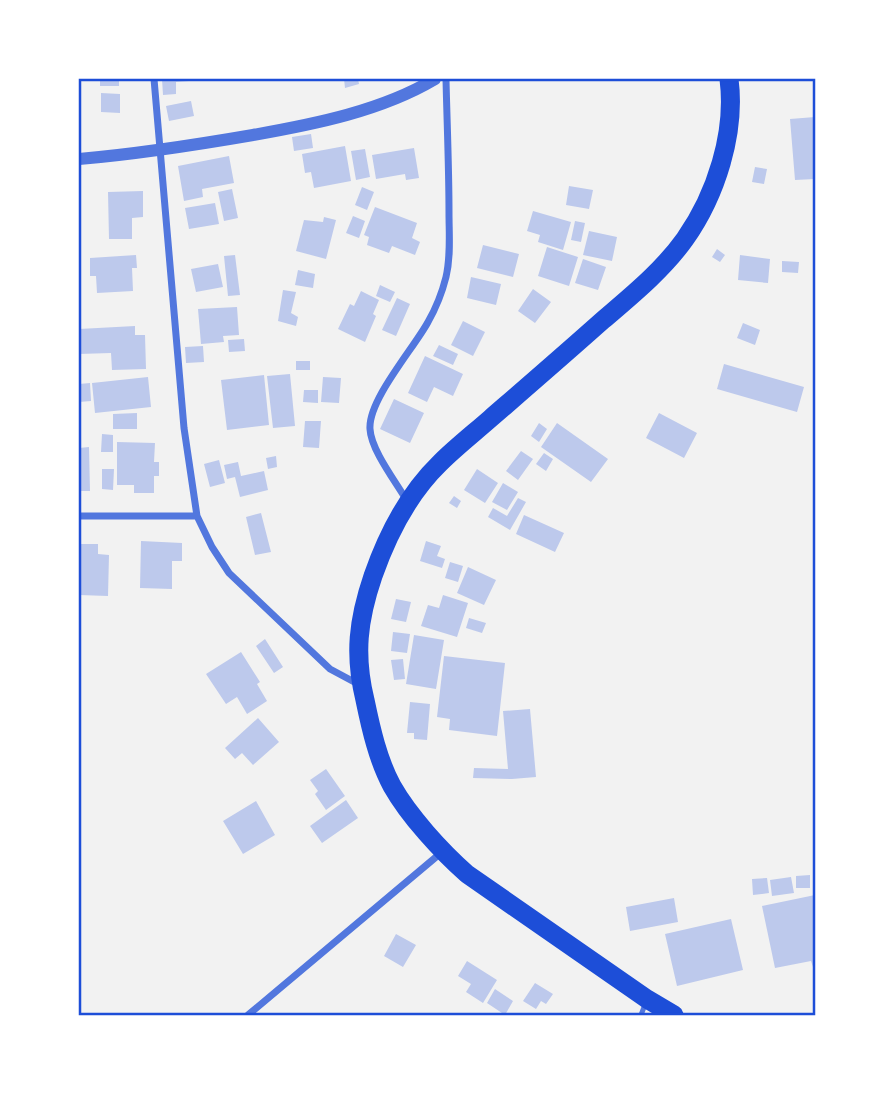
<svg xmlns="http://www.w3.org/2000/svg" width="894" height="1094" font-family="'PT Sans Narrow',sans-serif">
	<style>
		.building { fill: #bdc9ec }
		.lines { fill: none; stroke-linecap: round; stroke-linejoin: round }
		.service { stroke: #5277de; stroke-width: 5 }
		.minor { stroke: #5277de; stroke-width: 7 }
		.tertiary { stroke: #5277de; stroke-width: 12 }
		.trunk { stroke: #1d4ed8; stroke-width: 19 }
		.neatline { fill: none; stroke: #1d4ed8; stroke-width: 2.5 }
	</style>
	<rect width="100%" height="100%" fill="#f2f2f2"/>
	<path class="building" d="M 100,79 L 119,79 L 119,86 L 100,86 Z
		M 162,79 L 189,79 L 189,81 L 176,82 L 176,94 L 163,95 Z
		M 344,79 L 358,79 L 359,84 L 345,88 Z
		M 101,93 L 120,94 L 120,113 L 101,112 Z
		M 191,101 L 194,116 L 169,121 L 166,106 Z
		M 815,117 L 815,179 L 795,180 L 790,119 Z
		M 311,134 L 313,148 L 294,151 L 292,137 Z
		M 345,146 L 351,181 L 314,188 L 311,172 L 305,173 L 302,154 Z
		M 414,148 L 419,178 L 406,180 L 405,174 L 376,179 L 372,155 Z
		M 365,149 L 370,177 L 356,180 L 351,151 Z
		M 229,156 L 234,183 L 202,189 L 203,197 L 184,201 L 178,166 Z
		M 755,167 L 767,169 L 764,184 L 752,182 Z
		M 569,186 L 593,190 L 589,209 L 566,205 Z
		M 362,187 L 374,192 L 367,210 L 355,205 Z
		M 232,189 L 238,218 L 224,221 L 218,192 Z
		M 143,191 L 143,217 L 132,218 L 132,239 L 109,239 L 108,192 Z
		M 215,203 L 219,224 L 189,229 L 185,208 Z
		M 375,207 L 417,223 L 412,238 L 420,242 L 415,255 L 392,246 L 389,253 L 367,245 L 369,237 L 364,235 Z
		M 533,211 L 571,222 L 563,250 L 538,242 L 540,235 L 527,231 Z
		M 353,216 L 365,221 L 359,238 L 346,233 Z
		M 324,217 L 336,220 L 326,259 L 296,251 L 304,220 L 323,222 Z
		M 575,221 L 585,223 L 581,242 L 571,240 Z
		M 589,231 L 617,237 L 612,261 L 583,255 Z
		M 483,245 L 519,254 L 513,277 L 477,268 Z
		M 547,247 L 578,257 L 569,286 L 538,276 Z
		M 717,249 L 725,255 L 720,262 L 712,257 Z
		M 136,255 L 137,268 L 132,268 L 133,291 L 97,293 L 96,276 L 90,276 L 90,258 Z
		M 235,255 L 240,295 L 228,296 L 224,256 Z
		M 740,255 L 770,259 L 768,283 L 738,280 Z
		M 583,259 L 606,267 L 598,290 L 575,283 Z
		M 782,261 L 799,262 L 798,273 L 782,272 Z
		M 218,264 L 223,287 L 196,292 L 191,269 Z
		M 298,270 L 315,274 L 313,288 L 295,285 Z
		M 471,277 L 501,284 L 496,305 L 467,298 Z
		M 380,285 L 395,292 L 390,302 L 376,296 Z
		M 533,289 L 551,302 L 535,323 L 518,311 Z
		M 283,290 L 296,292 L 291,313 L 298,317 L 296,326 L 278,321 Z
		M 361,291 L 379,300 L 373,314 L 376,316 L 365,342 L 338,329 L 350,304 L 354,306 Z
		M 397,298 L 410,304 L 396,336 L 382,330 Z
		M 237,307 L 239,335 L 223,336 L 224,342 L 201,344 L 198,309 Z
		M 463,321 L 485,332 L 473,356 L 451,345 Z
		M 743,323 L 760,330 L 755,345 L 737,338 Z
		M 135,326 L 135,335 L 145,335 L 146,369 L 112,370 L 111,353 L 79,354 L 79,329 Z
		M 244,339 L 245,351 L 229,352 L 228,340 Z
		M 439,345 L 458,354 L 453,365 L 433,356 Z
		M 203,346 L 204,362 L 186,363 L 185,347 Z
		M 425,356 L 463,374 L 453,396 L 434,387 L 427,402 L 408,393 Z
		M 296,361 L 310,361 L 310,370 L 296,370 Z
		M 724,364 L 804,387 L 797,412 L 717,389 Z
		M 290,374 L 295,426 L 273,428 L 267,376 Z
		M 264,375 L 269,425 L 227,430 L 221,380 Z
		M 148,377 L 151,407 L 95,413 L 92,383 Z
		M 323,377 L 341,378 L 339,403 L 321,402 Z
		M 90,383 L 91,401 L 79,402 L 79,384 Z
		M 304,390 L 318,390 L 318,403 L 303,402 Z
		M 394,399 L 424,413 L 410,443 L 380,429 Z
		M 137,413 L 137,429 L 113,429 L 113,414 Z
		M 659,413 L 697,433 L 684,458 L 646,438 Z
		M 305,421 L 321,421 L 319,448 L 303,447 Z
		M 539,423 L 547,429 L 539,442 L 531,436 Z
		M 557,423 L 608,459 L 591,482 L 541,447 Z
		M 102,434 L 113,435 L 113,452 L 101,452 Z
		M 117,442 L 155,443 L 154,462 L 159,462 L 159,476 L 154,476 L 154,493 L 134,493 L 134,485 L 117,485 Z
		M 89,447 L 90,491 L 79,491 L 79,448 Z
		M 521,451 L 533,459 L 518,480 L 506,471 Z
		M 544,453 L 553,459 L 546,471 L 536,464 Z
		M 276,456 L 277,467 L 268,469 L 266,458 Z
		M 219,460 L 225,483 L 210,487 L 204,464 Z
		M 238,462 L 241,476 L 264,471 L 268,490 L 240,497 L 235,477 L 227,479 L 224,465 Z
		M 102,469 L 114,469 L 113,490 L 102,489 Z
		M 477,469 L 498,483 L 485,503 L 464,490 Z
		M 503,483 L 518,492 L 507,510 L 492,502 Z
		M 454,496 L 461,501 L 457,508 L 449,503 Z
		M 518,498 L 526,502 L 510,530 L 488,517 L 493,508 L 507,516 Z
		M 261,513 L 271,552 L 255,555 L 246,517 Z
		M 524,515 L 564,533 L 555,552 L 516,534 Z
		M 141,541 L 182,543 L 182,561 L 172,561 L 172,589 L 140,588 Z
		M 426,541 L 441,546 L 437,556 L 445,559 L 442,568 L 420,561 Z
		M 79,544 L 98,544 L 98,554 L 109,555 L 108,596 L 79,595 Z
		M 450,562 L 463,566 L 458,582 L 445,578 Z
		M 468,567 L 496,580 L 484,605 L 457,593 Z
		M 443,595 L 468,603 L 457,637 L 421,626 L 428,605 L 439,608 Z
		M 396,599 L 411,602 L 406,622 L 391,619 Z
		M 469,618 L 486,623 L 482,633 L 466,628 Z
		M 393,632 L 410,634 L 407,653 L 391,651 Z
		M 414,635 L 444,640 L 436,689 L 406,684 Z
		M 265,639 L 283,667 L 274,673 L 256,646 Z
		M 241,652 L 260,682 L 257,684 L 267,701 L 247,714 L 237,697 L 226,704 L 206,674 Z
		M 444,656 L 505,663 L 497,736 L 449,730 L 450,719 L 437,717 Z
		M 403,659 L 405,679 L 394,680 L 391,660 Z
		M 410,702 L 430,704 L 427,740 L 414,739 L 414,733 L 407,733 Z
		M 530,709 L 536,777 L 512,779 L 473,778 L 474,768 L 508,769 L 503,711 Z
		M 258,718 L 279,742 L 253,765 L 242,753 L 235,759 L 225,748 Z
		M 326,769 L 345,796 L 326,810 L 315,794 L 318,791 L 310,780 Z
		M 346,800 L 358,818 L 322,843 L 310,826 Z
		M 256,801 L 275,835 L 243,854 L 223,821 Z
		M 810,875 L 810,888 L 796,888 L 796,876 Z
		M 791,877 L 794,893 L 772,896 L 770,880 Z
		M 767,878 L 769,893 L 753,895 L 752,879 Z
		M 815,895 L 815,973 L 811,961 L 775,968 L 762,906 Z
		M 674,898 L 678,922 L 630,931 L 626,907 Z
		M 731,919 L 743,970 L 677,986 L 665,934 Z
		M 396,934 L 416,945 L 403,967 L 384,956 Z
		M 467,961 L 497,980 L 483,1003 L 466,992 L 471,984 L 458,976 Z
		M 535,983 L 553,994 L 546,1004 L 541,1001 L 536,1009 L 523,1001 Z
		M 495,989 L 513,1001 L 505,1015 L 487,1003 Z"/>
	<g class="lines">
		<path class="service" d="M 641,1015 L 646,1002"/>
		<path class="minor" d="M 154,79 L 184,428 L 197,516 L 212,547 L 229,573 L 330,669 L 358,684
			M 407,501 C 396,482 371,450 370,429 C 368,400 414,348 428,322 C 436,308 442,293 446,277 C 451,256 449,234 449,213 C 449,168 447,123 446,79
			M 79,516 L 197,516
			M 248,1015 L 442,852"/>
		<path class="tertiary" d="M 79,159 C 138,154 195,145 253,135 C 315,124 381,111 435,79"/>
		<path class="trunk" d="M 674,1015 L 647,999 L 467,874 C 441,851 409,816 392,786 C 378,760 371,729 365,700 C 354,655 358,620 373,576 C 387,536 409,493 440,463 C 456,447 474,433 491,418 C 529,385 566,353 603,320 C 631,296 663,270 685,239 C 716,195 736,133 729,79"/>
	</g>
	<rect width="894" height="1094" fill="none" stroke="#ffffff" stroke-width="161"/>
	<rect x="80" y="80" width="734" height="934" class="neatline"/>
</svg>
